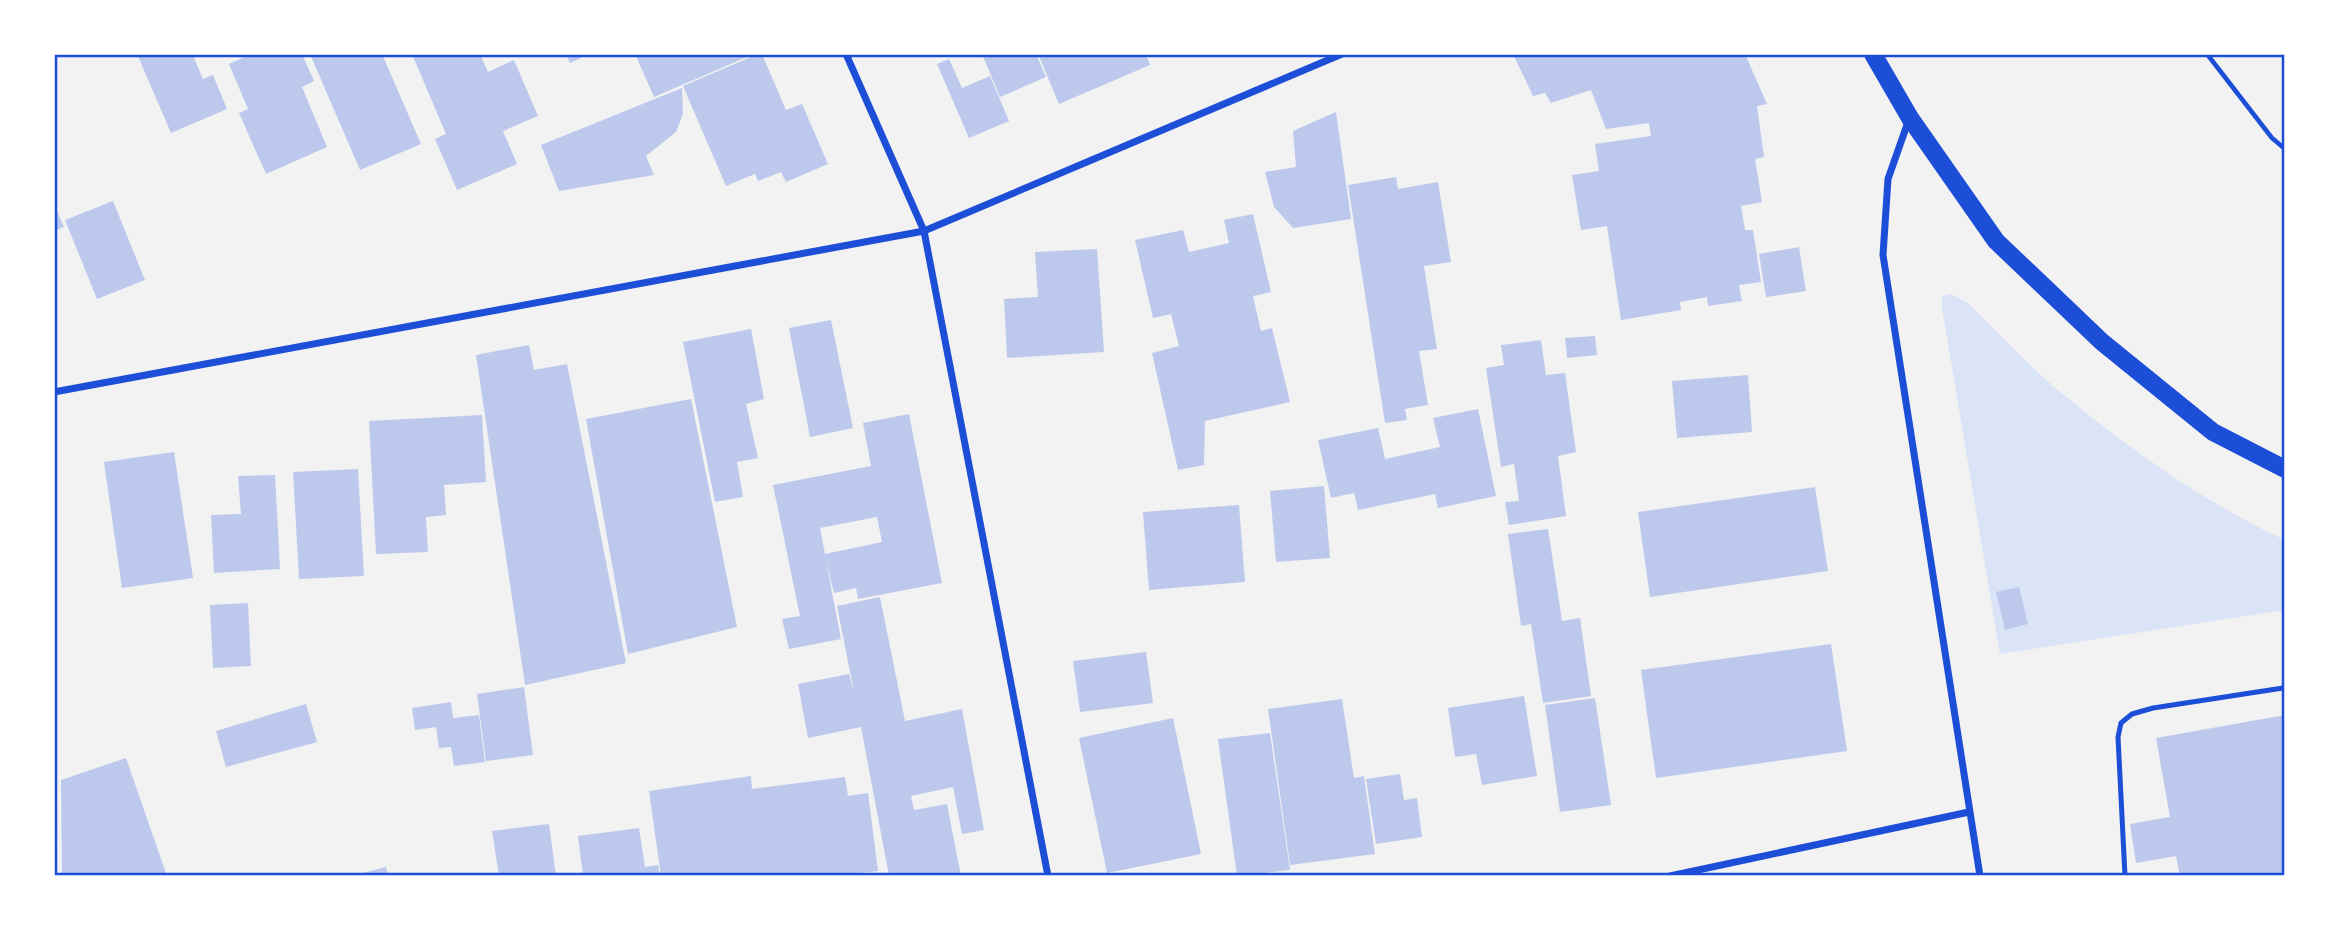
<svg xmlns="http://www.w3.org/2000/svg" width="2339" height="930" font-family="'DejaVu Sans',sans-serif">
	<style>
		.green { fill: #dbe4f7 }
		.building { fill: #bdc9ec; fill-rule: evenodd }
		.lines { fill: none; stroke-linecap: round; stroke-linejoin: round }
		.path { stroke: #1d4ed8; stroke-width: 4.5 }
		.service { stroke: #1d4ed8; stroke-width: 5 }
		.minor { stroke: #1d4ed8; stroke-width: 7 }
		.primary { stroke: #1d4ed8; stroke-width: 18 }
		.neatline { fill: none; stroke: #1d4ed8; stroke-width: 2.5 }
	</style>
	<rect width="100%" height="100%" fill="#f2f2f2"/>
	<path class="green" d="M 1951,294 L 1968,303 C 2000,334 2031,368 2065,396 C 2133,451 2205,503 2285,540 L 2285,610 L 2000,654 L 1942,308 L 1942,296 Z"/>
	<path class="building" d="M 137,54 L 203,54 L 194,58 L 203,79 L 213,75 L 227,109 L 171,133 Z
		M 251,54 L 302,54 L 314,81 L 302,87 L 327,147 L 266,174 L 239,113 L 248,109 L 229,64 Z
		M 310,54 L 346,54 L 347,57 L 354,54 L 382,54 L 421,144 L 360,170 Z
		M 412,54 L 480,54 L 488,72 L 514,60 L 538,116 L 503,131 L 517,164 L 457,190 L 435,139 L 446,134 Z
		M 566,54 L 590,54 L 570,63 Z
		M 635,54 L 754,54 L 654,97 Z
		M 758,54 L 762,54 L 786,110 L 802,104 L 828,164 L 786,182 L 781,172 L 758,181 L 755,174 L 726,186 L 683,86 Z
		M 982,54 L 1036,54 L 1046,77 L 1000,97 Z
		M 1038,54 L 1146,54 L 1150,65 L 1059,104 Z
		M 1513,54 L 1745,54 L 1767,104 L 1757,106 L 1764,157 L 1755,159 L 1762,202 L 1741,206 L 1745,230 L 1753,230 L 1761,282 L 1739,285 L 1742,301 L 1708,306 L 1707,297 L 1680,302 L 1681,310 L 1621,320 L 1607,226 L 1581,230 L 1572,175 L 1599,171 L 1595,144 L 1651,136 L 1649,123 L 1606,129 L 1591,90 L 1551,103 L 1545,93 L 1533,96 Z
		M 949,59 L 962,88 L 990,76 L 1009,121 L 969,138 L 937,64 Z
		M 682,88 L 683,114 L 676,132 L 646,156 L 654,175 L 559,191 L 541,145 Z
		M 1336,112 L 1351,219 L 1293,228 L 1274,207 L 1265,172 L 1296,167 L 1293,131 Z
		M 1396,177 L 1398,189 L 1438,182 L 1451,262 L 1424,266 L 1437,349 L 1419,351 L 1428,405 L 1405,409 L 1407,420 L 1385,423 L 1348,185 Z
		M 113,201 L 145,280 L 97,299 L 65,220 Z
		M 54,204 L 64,227 L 54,231 Z
		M 1253,214 L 1271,292 L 1253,296 L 1261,331 L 1272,328 L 1290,402 L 1205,421 L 1204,465 L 1178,470 L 1152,353 L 1179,346 L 1171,314 L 1153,318 L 1135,240 L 1183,230 L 1189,252 L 1229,243 L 1224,220 Z
		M 1799,247 L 1806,291 L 1766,297 L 1759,254 Z
		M 1097,249 L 1104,352 L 1007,358 L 1004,299 L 1038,297 L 1035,252 Z
		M 831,320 L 853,428 L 810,437 L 789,328 Z
		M 751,329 L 764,399 L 746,404 L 758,458 L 737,462 L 743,497 L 715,502 L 683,342 Z
		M 1595,336 L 1597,355 L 1567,358 L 1565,338 Z
		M 1541,340 L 1546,375 L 1565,373 L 1576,452 L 1558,456 L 1566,516 L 1509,525 L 1505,502 L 1519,501 L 1514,464 L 1501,467 L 1486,368 L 1504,365 L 1501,345 Z
		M 529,345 L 534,370 L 567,364 L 626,663 L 525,685 L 476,355 Z
		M 1748,375 L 1752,432 L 1677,438 L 1672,381 Z
		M 691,399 L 737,627 L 628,654 L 586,419 Z
		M 1478,409 L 1496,496 L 1438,508 L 1435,494 L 1358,510 L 1354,493 L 1331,498 L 1318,440 L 1378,428 L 1385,459 L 1440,447 L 1433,418 Z
		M 909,414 L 942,583 L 858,599 L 856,588 L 834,593 L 826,561 L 841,639 L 789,649 L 782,619 L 800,616 L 773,485 L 871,466 L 863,423 ZM 877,517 L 882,542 L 825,554 L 820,528 Z
		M 482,415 L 486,482 L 444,485 L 446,515 L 426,517 L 428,552 L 376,554 L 369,421 Z
		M 174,452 L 193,578 L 122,588 L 104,462 Z
		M 358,469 L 364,576 L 299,579 L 293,472 Z
		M 275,475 L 280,569 L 214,573 L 211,515 L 241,514 L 238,476 Z
		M 1324,486 L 1330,558 L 1276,562 L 1270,491 Z
		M 1815,487 L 1828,571 L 1650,597 L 1638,512 Z
		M 1239,505 L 1245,582 L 1149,590 L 1143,512 Z
		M 1548,529 L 1562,621 L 1580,618 L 1591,696 L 1543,703 L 1531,624 L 1521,626 L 1508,534 Z
		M 2019,587 L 2028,624 L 2005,630 L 1996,592 Z
		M 880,597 L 905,721 L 962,709 L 984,830 L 962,834 L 953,787 L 911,796 L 914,810 L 947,804 L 961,876 L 889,876 L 861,727 L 808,738 L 798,684 L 849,674 L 854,692 L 837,606 Z
		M 248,603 L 251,666 L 213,668 L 210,605 Z
		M 1831,644 L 1847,751 L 1656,778 L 1641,670 Z
		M 1146,652 L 1153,703 L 1080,712 L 1073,661 Z
		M 524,687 L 533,755 L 486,761 L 477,694 Z
		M 1524,696 L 1537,776 L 1482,785 L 1476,754 L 1455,757 L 1448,708 Z
		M 1595,698 L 1611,805 L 1560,812 L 1545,705 Z
		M 1342,699 L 1354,778 L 1364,776 L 1375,854 L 1290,865 L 1268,709 Z
		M 451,702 L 453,718 L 479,715 L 485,762 L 454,766 L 451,747 L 439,748 L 436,727 L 415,730 L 412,708 Z
		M 306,704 L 317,742 L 226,767 L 216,731 Z
		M 2285,715 L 2285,876 L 2180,876 L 2176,856 L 2136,863 L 2130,824 L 2170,817 L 2156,738 Z
		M 1173,718 L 1201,854 L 1107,873 L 1079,738 Z
		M 1270,733 L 1290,870 L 1237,876 L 1218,739 Z
		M 126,758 L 167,876 L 62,876 L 61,780 Z
		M 1400,774 L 1404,800 L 1417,798 L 1422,837 L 1376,844 L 1366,779 Z
		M 751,776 L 752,789 L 845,777 L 848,796 L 868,793 L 878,871 L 859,873 L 859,876 L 661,876 L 649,791 Z
		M 549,824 L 556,876 L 499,876 L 492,831 Z
		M 639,828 L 645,867 L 658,865 L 660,876 L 583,876 L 578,836 Z
		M 386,867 L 388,876 L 355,876 L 355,875 Z"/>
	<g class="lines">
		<path class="path" d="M 2207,54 L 2272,138 L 2285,149"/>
		<path class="service" d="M 2125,876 L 2118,737 L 2121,723 L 2132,714 L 2153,708 L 2283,688"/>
		<path class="minor" d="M 846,54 L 924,231 L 1048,876
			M 1908,122 L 1888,179 L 1883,255 L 1980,876
			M 54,392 L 924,231 L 1342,54
			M 1670,876 L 1969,812"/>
		<path class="primary" d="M 1873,54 L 1910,118 L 1996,241 L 2102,342 L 2213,432 L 2285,469"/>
	</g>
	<rect width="2339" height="930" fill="none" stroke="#ffffff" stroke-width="112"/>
	<rect x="56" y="56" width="2227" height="818" class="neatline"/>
</svg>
